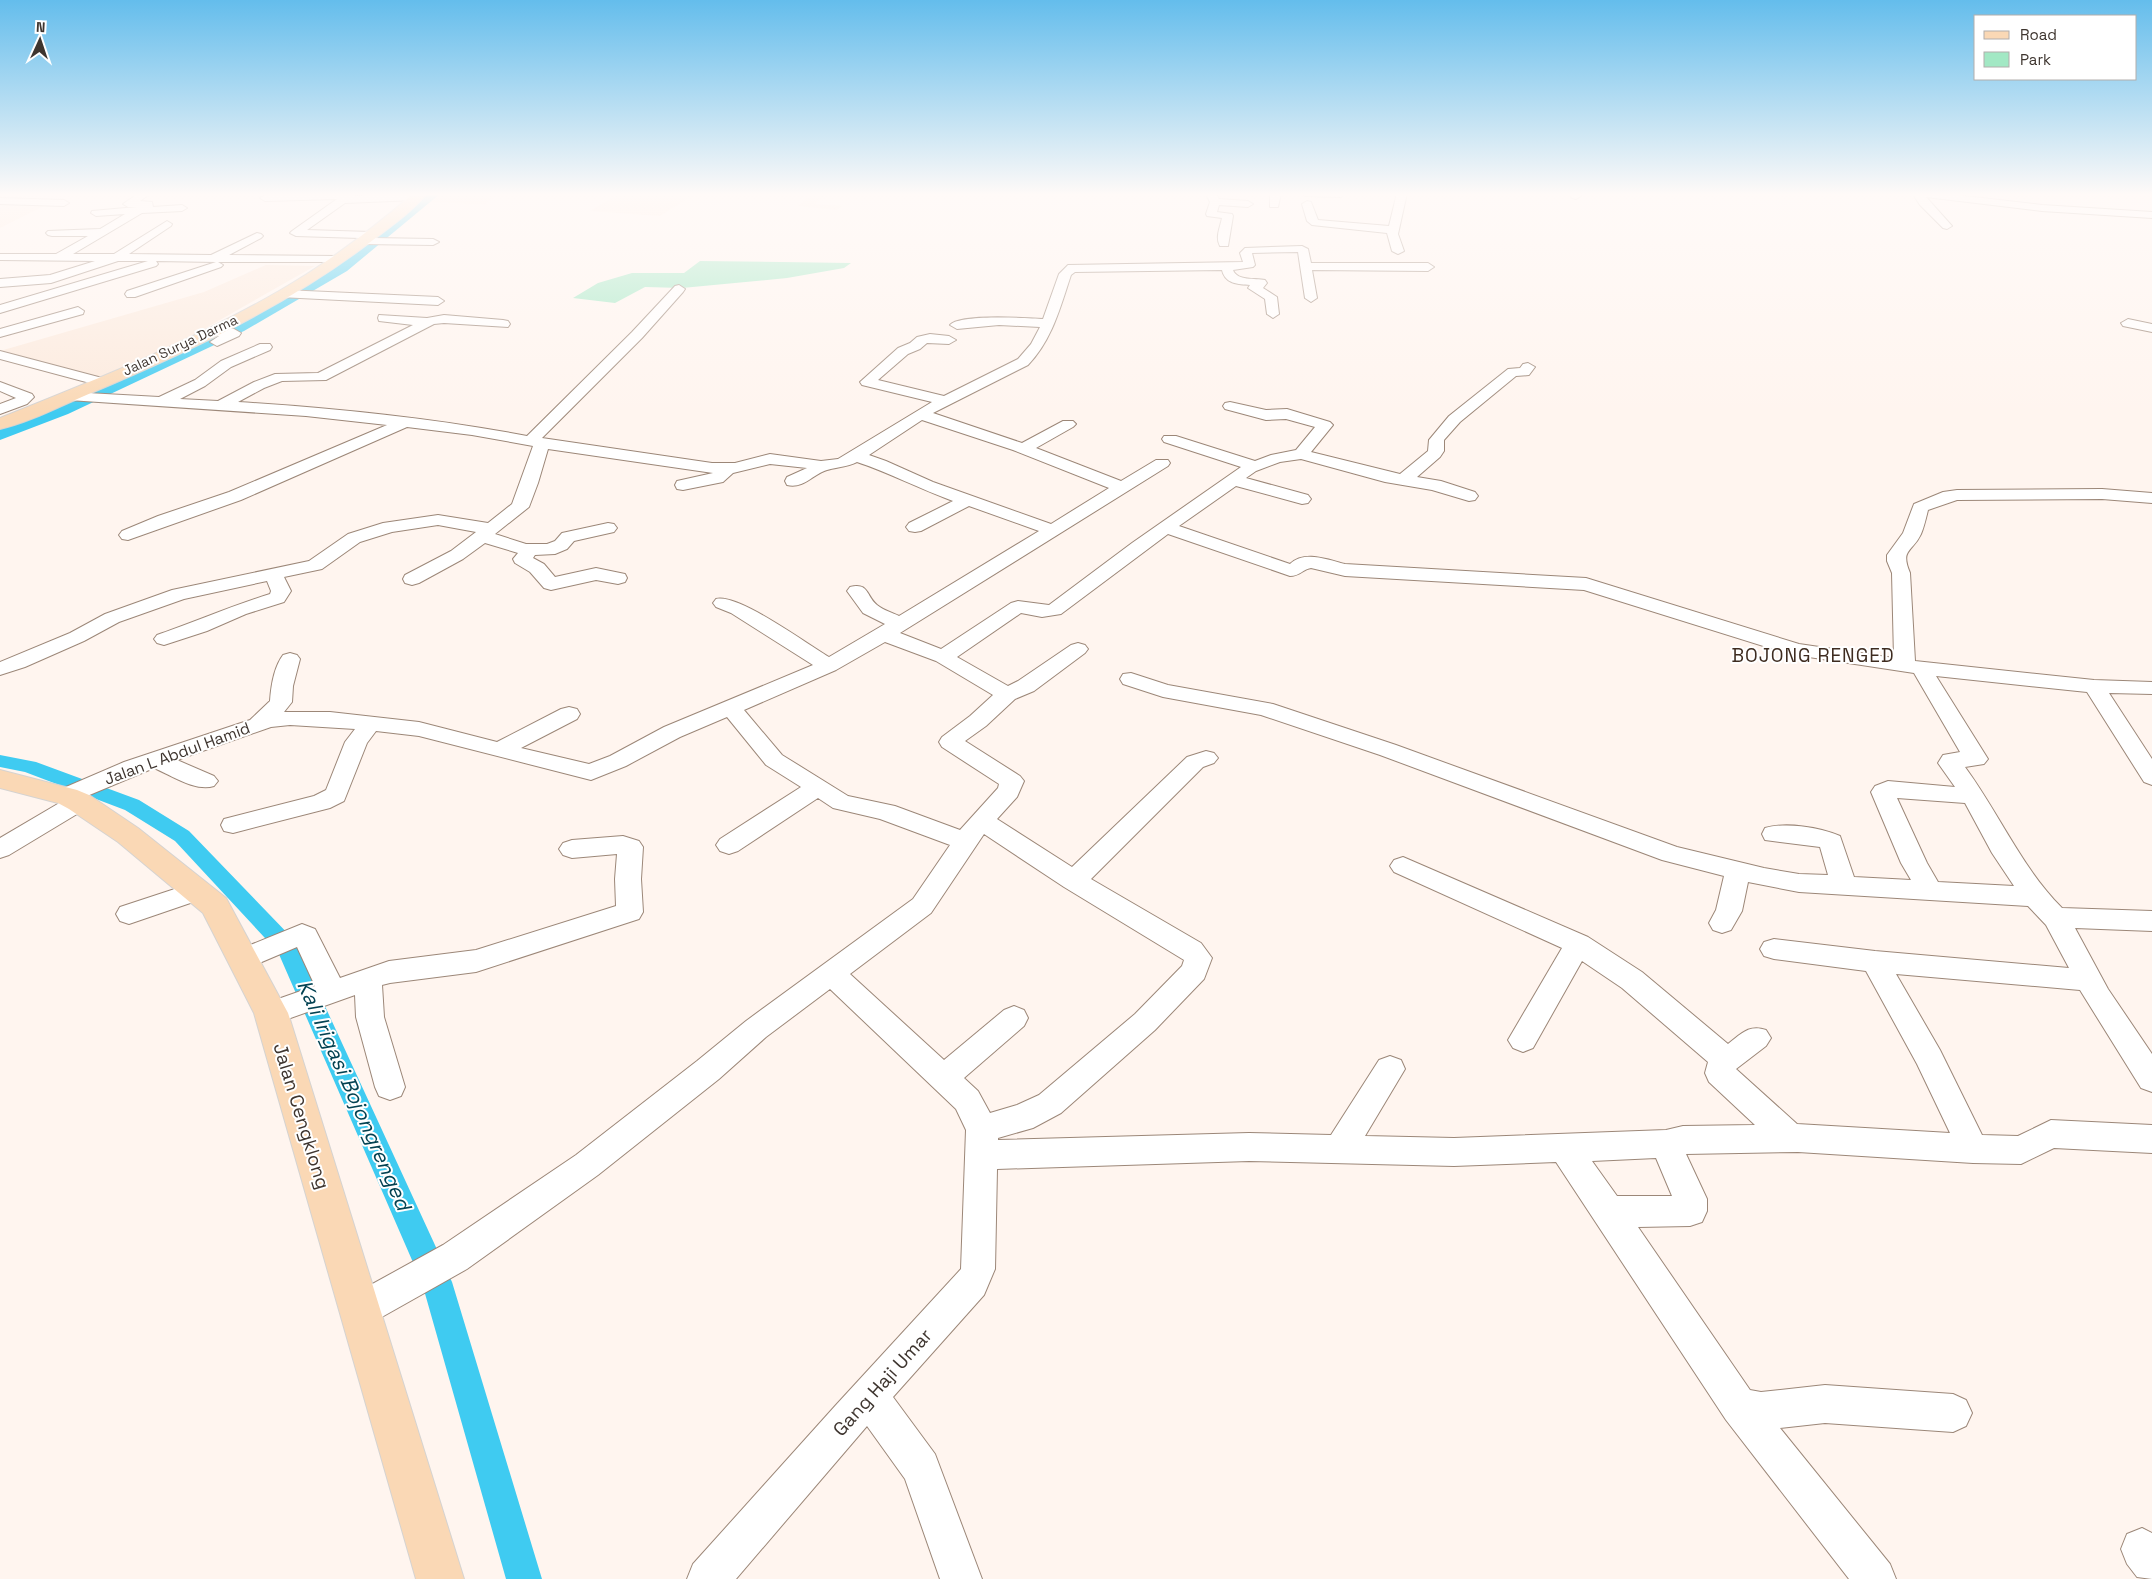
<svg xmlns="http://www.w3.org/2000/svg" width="2152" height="1579" font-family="'Space Grotesk',sans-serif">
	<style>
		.built { fill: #fceadd }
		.green { fill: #a2e8c4 }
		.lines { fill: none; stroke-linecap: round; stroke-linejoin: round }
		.canal { fill: #3fcbf1; fill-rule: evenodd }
		.river { fill: #3fcbf1; fill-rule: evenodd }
		.minor-casing { stroke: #9c8778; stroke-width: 2 }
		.major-casing { stroke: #d5d3d1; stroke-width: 2 }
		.minor { fill: #fff; fill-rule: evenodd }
		.major { fill: #fad8b5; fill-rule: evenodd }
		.labels { text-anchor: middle; stroke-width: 4; stroke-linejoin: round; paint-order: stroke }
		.far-street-label { font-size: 14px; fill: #3e352f; stroke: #fff }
		.street-label { font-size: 16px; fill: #3e352f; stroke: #fff }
		.quarter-label { font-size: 19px; letter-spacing: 1px; fill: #3e2c20; stroke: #fff }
		.near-street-label { font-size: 19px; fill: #3e352f; stroke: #fff }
		.near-water-label { font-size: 21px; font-style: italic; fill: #034252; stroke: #fff }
	</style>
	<rect width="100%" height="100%" fill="#fff5ef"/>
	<path class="built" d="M 436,193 L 498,193 L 485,204 L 423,202 Z
		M 620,193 L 697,193 L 660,216 L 590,211 Z
		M 779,193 L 829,193 L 815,204 L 842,206 L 837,210 L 798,206 L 809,196 Z
		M 0,200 L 52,202 L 0,228 Z
		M 266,265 L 315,266 L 174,346 L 89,382 L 0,351 L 204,292 Z"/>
	<path class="green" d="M 700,261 L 851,263 L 844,268 L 787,278 L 682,288 L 645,287 L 615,303 L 573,298 L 598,283 L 632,273 L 684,273 Z"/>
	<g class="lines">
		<path class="canal" d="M 0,755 L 36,762 L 139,800 L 189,831 L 295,941 L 452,1282 L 542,1579 L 506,1579 L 422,1283 L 278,952 L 175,841 L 125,810 L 25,772 L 0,767 Z"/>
		<path class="river" d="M 426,193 L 441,193 L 347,271 L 244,331 L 68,414 L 0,440 L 0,425 L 52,404 L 230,323 L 335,263 Z"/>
		<defs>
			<path id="minor" d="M 139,193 L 151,193 L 140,201 L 152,202 L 153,207 L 182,205 L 187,208 L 182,211 L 142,213 L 73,254 L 114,254 L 167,221 L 172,224 L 171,226 L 129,254 L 211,255 L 257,233 L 261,234 L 263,236 L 261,238 L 229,255 L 337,256 L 343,259 L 337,262 L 218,262 L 223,265 L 221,267 L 135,297 L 127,297 L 125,294 L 127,291 L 216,262 L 156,261 L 158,264 L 156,266 L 0,313 L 0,305 L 148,261 L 118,261 L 51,283 L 0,287 L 0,279 L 50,275 L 95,261 L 0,260 L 0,254 L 56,254 L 88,236 L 52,236 L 48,235 L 46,233 L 48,231 L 100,229 L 125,214 L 96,216 L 91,213 L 92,211 L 137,207 L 128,207 L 123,204 Z
				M 331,193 L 354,193 L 355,196 L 416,194 L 421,197 L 416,200 L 345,203 L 307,230 L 371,232 L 377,235 L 373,238 L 433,239 L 439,242 L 433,245 L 362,244 L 356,241 L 360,238 L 296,236 L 290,233 L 292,231 L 337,199 L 265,201 L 260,198 L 265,195 Z
				M 1212,193 L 1216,194 L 1219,199 L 1248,201 L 1253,204 L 1248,207 L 1219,205 L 1217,212 L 1232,214 L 1233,216 L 1228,246 L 1220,246 C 1215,237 1220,228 1222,218 L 1207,216 L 1206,214 L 1210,202 L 1207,196 Z
				M 1270,193 L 1281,193 L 1278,207 L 1270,207 Z
				M 1300,193 L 1345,193 L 1346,194 L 1341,197 L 1305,196 Z
				M 1397,193 L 1407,193 L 1398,234 L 1404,251 L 1398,254 L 1392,251 L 1387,233 L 1312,225 L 1307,221 L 1302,204 L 1307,201 L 1311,202 L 1318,220 L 1389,226 Z
				M 1569,193 L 1579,193 L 1581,196 L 1576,199 L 1572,198 Z
				M 1912,193 L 1939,193 L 2042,205 L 2152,212 L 2152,218 L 2042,211 L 1926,197 L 1952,226 L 1947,229 L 1943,228 L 1920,205 Z
				M 0,198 L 64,200 L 69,203 L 64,206 L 0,204 Z
				M 1302,246 L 1308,249 L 1311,263 L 1428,263 L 1434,267 L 1428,271 L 1312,270 L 1317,298 L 1311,302 L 1305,298 L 1298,252 L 1252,253 L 1255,265 L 1253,267 L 1233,270 C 1237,281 1255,278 1265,280 L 1267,283 L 1263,288 L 1277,297 L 1279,314 L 1273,318 L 1267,314 L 1265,299 L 1248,288 L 1250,285 C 1238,284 1225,284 1222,270 L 1075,272 L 1071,275 C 1060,308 1052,340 1028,365 L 933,413 L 1022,443 L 1063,421 L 1073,421 L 1076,424 L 1073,427 L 1036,448 L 1121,481 L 1156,460 L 1168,460 L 1170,463 L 1168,466 L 900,633 L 941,649 L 1011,603 L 1018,601 L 1049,605 L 1132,543 L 1241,467 L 1164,442 L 1162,439 L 1164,436 L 1176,436 L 1255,461 L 1271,455 L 1296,450 L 1315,427 L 1286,419 L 1266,420 L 1225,409 L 1223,406 L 1225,403 L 1230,402 L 1266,410 L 1287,409 L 1330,422 L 1333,425 L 1311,452 L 1400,474 L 1428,451 L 1429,440 L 1449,416 L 1508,369 L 1520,368 L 1523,364 L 1528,363 L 1535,367 L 1529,375 L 1516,376 L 1460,422 L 1444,440 L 1444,451 L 1440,457 L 1417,477 L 1441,481 L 1475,492 L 1478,496 L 1475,500 L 1469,501 L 1432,490 L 1385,482 L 1301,459 L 1280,462 L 1256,471 L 1246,478 L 1308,495 L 1311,499 L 1308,503 L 1302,504 L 1236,486 L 1179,526 L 1290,564 C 1305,550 1328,560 1345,564 L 1586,578 L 1799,644 L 1894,658 L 1892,573 L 1887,561 L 1887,555 L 1903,533 L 1914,504 L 1943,492 L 1957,490 L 2102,489 L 2152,493 L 2152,503 L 2102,499 L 1957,500 L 1928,510 C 1926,518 1924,527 1921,534 C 1912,553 1900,549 1910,573 L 1915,661 L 2094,680 L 2152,682 L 2152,694 L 2109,693 L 2152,759 L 2152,785 L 2144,782 L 2087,692 L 1936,676 L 1988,759 L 1984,764 L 1965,767 C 1999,813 2021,867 2062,908 L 2152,911 L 2152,931 L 2075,928 L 2108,989 L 2152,1054 L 2152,1092 L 2141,1088 L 2080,990 L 1896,974 L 1940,1050 L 1982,1135 L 2018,1136 L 2051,1120 L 2152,1125 L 2152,1153 L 2054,1148 L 2021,1164 L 1973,1163 L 1798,1152 L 1686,1154 L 1707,1199 L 1707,1211 L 1702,1222 L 1690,1226 L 1638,1227 L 1750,1390 L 1761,1392 L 1825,1385 L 1953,1394 L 1966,1400 L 1972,1413 L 1966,1426 L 1953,1432 L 1825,1423 L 1780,1428 L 1890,1564 L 1896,1579 L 1849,1579 L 1726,1420 L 1556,1162 L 1454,1166 L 1249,1161 L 997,1169 L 995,1269 L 984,1295 L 893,1397 L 935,1454 L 982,1579 L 940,1579 L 905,1479 L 867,1426 L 736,1579 L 687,1579 L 693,1564 L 836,1405 L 961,1269 L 966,1130 L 956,1109 L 830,989 L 766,1037 L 719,1079 L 598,1175 L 467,1269 L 373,1322 L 360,1328 L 347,1322 L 342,1310 L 347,1298 L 443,1245 L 576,1155 L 697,1061 L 746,1021 L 913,899 L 950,845 L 880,819 L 833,808 L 818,798 L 738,851 L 729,854 L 720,851 L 716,845 L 720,839 L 801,787 L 766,765 L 727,717 L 680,737 L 626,766 L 591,780 L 419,736 L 376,731 L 367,743 L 344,801 L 330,808 L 233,833 L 224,831 L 221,825 L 224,819 L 314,796 L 326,790 L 345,742 L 355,729 L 290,725 L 271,727 L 177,760 L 214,776 L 218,781 L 214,786 C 195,792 171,775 154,768 L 87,796 L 91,802 L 87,808 L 9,855 L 0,858 L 0,838 L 61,802 L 55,796 L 59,790 L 124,762 L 250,720 L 270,701 C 271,686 274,667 283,655 L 290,653 L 297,655 L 300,659 L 293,686 L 292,702 L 284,712 L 330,712 L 419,722 L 497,742 L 561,709 L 569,707 L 577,709 L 580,714 L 577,719 L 521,748 L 589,764 L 610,756 L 664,727 L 813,665 L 731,613 L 716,607 L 713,603 L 716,599 C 738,593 807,644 829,657 L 885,624 L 863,613 L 847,591 L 850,587 C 869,582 866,596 877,605 C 883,610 893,613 899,616 L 1039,531 L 969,506 L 921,531 L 915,532 L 909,531 L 906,527 L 909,523 L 953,501 C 920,489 890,473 857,462 C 847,467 837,467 827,470 C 813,474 804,489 787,485 L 785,481 L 787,477 L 807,468 L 770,464 L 733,473 L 723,482 L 683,490 L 677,489 L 675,485 L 677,481 L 713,473 L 548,449 L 538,483 L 529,507 L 495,534 L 526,544 L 547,544 L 555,541 L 562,533 L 608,523 L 614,524 L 617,528 L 614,532 L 574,541 L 567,549 L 555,554 L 535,555 L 533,558 L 544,564 L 555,577 L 596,568 L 625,574 L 627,578 L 625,582 L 618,584 L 596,580 L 551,590 L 544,588 L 530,572 L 515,563 L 513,559 L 518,553 L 485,543 L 463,559 L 419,583 L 412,585 L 405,583 L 403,579 L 405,575 L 451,551 L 476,532 L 438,525 L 392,532 L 360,542 L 322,569 L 284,577 L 291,591 L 284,602 L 246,614 L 207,631 L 164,645 L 157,643 L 154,639 L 157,635 C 195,622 231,606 270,594 L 271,591 L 267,581 L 184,599 L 119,622 L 84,641 L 25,667 L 0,675 L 0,662 L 70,633 L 105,614 L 172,590 L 309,561 L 348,534 L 383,523 L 438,515 L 488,523 L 512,504 L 533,446 L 472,435 L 407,427 L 241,500 L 128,540 L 122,539 L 119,535 L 122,531 L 158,516 L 229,492 L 387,425 L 306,416 L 69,400 L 64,399 L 62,396 L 64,393 L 69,392 L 159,397 L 195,380 L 221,361 L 260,344 L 270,344 L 272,347 L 270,350 L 231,367 L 205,386 L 180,399 L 218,401 L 254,382 L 275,374 L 318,373 L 413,325 L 379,321 L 378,318 L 379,315 L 427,318 L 444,315 L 503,320 L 508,321 L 510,324 L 508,327 L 444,323 L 434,324 L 326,380 L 282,381 L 264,388 L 238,402 C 335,408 432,418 527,436 L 632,332 L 675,286 L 679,285 L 685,289 L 683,292 L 642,338 L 542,438 L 712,463 L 735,463 L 770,454 L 821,461 L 838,459 L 932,402 L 862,385 L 860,382 L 898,348 L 910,343 L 917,337 L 930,334 L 949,336 L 956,340 L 949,344 L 927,343 L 920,349 L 908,354 L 878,380 L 944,396 L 1018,359 L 1031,344 L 1040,327 L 999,325 L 957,329 L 950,325 C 959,314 1027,318 1043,319 L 1059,274 L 1068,265 L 1243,262 L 1240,253 L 1245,248 ZM 922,420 L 1013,450 L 1109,488 L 1051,524 L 933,482 L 886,461 L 869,455 ZM 1168,534 L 1290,576 C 1300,576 1303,569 1311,568 L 1345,576 L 1584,590 L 1789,654 L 1914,673 L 1960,752 L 1943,755 L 1938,763 L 1955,787 L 1888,781 L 1875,786 L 1871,792 L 1901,863 L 1911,880 L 1854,877 L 1840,836 C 1820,827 1786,822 1765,828 L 1762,834 L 1765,840 L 1820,847 L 1828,875 L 1799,874 L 1764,868 L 1677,847 L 1396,745 L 1273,704 L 1168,685 L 1131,673 L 1123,674 L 1120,679 L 1123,684 L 1163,697 L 1261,715 L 1380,755 L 1662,860 L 1724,876 L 1716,910 L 1709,923 L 1713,930 L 1722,933 L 1731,930 L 1742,911 L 1748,882 L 1799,892 L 2028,906 L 2046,925 L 2069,968 L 1875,951 L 1774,939 L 1764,942 L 1760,949 L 1764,956 L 1774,959 L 1866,971 L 1917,1064 L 1950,1133 L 1797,1124 L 1736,1069 L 1766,1046 L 1771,1038 L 1766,1030 C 1749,1024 1741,1034 1728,1044 L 1642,972 L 1588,937 L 1403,857 L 1394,860 L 1390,866 L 1394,872 L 1562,948 L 1508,1040 L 1513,1048 L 1523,1052 L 1533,1048 L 1582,961 L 1622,988 L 1708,1062 L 1705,1073 L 1709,1082 L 1755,1125 L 1683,1126 L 1666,1130 L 1454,1138 L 1365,1136 L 1405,1069 L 1401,1060 L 1390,1056 L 1379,1060 L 1331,1135 L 1249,1133 L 998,1140 L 998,1138 L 1033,1128 L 1061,1113 L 1155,1030 L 1204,979 L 1212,958 L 1201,943 L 1091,879 L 1203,767 L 1214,763 L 1218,758 L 1214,753 L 1206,751 L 1187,757 L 1072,867 L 997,819 L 1017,797 L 1024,781 L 1020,776 L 965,741 L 986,726 L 1015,699 L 1034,691 L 1085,653 L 1088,649 L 1085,645 L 1078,643 L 1071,645 L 1018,681 L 1008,686 L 957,657 L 1021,613 L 1042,617 L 1061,614 ZM 885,642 L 936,661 L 993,695 L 970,716 L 942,737 L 939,742 L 942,747 L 999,784 L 998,788 L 960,830 L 895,806 L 848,796 L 782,755 L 744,710 L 836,670 ZM 1897,798 L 1965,803 L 1992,853 L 2014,886 L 1938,882 L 1927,863 ZM 984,834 L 1064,887 L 1184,960 L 1182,966 L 1135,1014 L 1039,1095 L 1017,1105 L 990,1113 L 978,1091 L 964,1078 L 1024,1026 L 1028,1018 L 1024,1010 L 1014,1006 L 1004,1010 L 944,1060 L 850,974 L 931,913 ZM 1656,1158 L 1672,1196 L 1617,1196 L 1592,1161 Z
				M 284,290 L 438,297 L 444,301 L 438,305 L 280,297 L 278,294 Z
				M 78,307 L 84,311 L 83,314 L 0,337 L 0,329 Z
				M 2128,319 L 2152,324 L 2152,332 L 2123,326 L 2121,323 Z
				M 213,327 L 234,329 L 241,333 L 239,336 L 217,346 L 210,342 L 219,336 L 208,334 L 206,331 Z
				M 0,351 L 106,379 L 108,382 L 106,385 L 101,386 L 0,359 Z
				M 0,382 L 32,394 L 34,397 L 27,404 L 0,414 L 0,404 L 16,398 L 0,391 Z
				M 623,836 L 639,841 L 643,847 L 641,879 L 643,912 L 639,919 L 476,972 L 390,983 L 382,985 L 384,1017 L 405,1087 L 401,1096 L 390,1100 L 379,1096 L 375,1087 L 356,1017 L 355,995 L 271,1025 L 261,1021 L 257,1013 L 261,1005 L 315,986 L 297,947 L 243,970 L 233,966 L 229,959 L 233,952 L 302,924 L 315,929 L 340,978 L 389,961 L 476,950 L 616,906 L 615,879 L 617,854 L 572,858 L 563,855 L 559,849 L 563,843 L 572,840 Z
				M 196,882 L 205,884 L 209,891 L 205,898 L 129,924 L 120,921 L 116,914 L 120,907 Z
				M 2142,1528 L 2152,1533 L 2152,1579 L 2137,1577 L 2127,1564 L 2121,1549 L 2127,1534 Z"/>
			<path id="major" d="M 414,193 L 427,193 C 413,211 391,226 373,240 C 287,306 190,351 91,393 C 62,405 31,422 0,429 L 0,418 C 95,380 191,342 279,291 C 328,263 372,229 414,193 Z
				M 0,770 L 77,790 L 89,795 L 138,828 L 226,898 L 288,1013 L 464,1579 L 416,1579 L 254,1013 L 203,913 L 118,842 L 69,809 L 58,803 L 0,788 Z"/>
		</defs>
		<use href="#minor" class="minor-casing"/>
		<use href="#major" class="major-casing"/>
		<use href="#minor" class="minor"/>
		<use href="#major" class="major"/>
	</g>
	<linearGradient id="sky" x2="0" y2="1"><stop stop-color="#64bdec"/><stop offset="0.47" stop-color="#fffaf8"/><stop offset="1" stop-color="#fffaf8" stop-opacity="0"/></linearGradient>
	<rect width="2152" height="414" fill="url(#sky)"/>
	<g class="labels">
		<g class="far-street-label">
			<text transform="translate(180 345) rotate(-25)" y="5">Jalan Surya Darma</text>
		</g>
		<g class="street-label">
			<text transform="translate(177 753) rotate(-20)" y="6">Jalan L Abdul Hamid</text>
		</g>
		<g class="quarter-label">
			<text x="1813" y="662">BOJONG RENGED</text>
		</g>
		<g class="near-street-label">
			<text transform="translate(302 1116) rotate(73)" y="7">Jalan Cengklong</text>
			<text transform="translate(882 1382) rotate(-48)" y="7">Gang Haji Umar</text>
		</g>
		<g class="near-water-label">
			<text transform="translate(354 1095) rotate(66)" y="7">Kali Irigasi Bojongrenged</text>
		</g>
	</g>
	<rect x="1974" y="15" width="162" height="65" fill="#ffffff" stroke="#b2aeac"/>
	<rect x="1984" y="31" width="25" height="8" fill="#fad8b5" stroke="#b2aeac"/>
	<text x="2020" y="40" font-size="15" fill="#3e352f">Road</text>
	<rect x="1984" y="52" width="25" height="15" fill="#a2e8c4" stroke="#b2aeac"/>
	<text x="2020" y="65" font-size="15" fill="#3e352f">Park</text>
	<g transform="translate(40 40) rotate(3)" stroke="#ffffff" stroke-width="4" paint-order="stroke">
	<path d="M0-4L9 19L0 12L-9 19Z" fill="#3e352f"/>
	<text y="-8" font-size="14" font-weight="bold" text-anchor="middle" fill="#3e352f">N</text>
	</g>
</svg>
